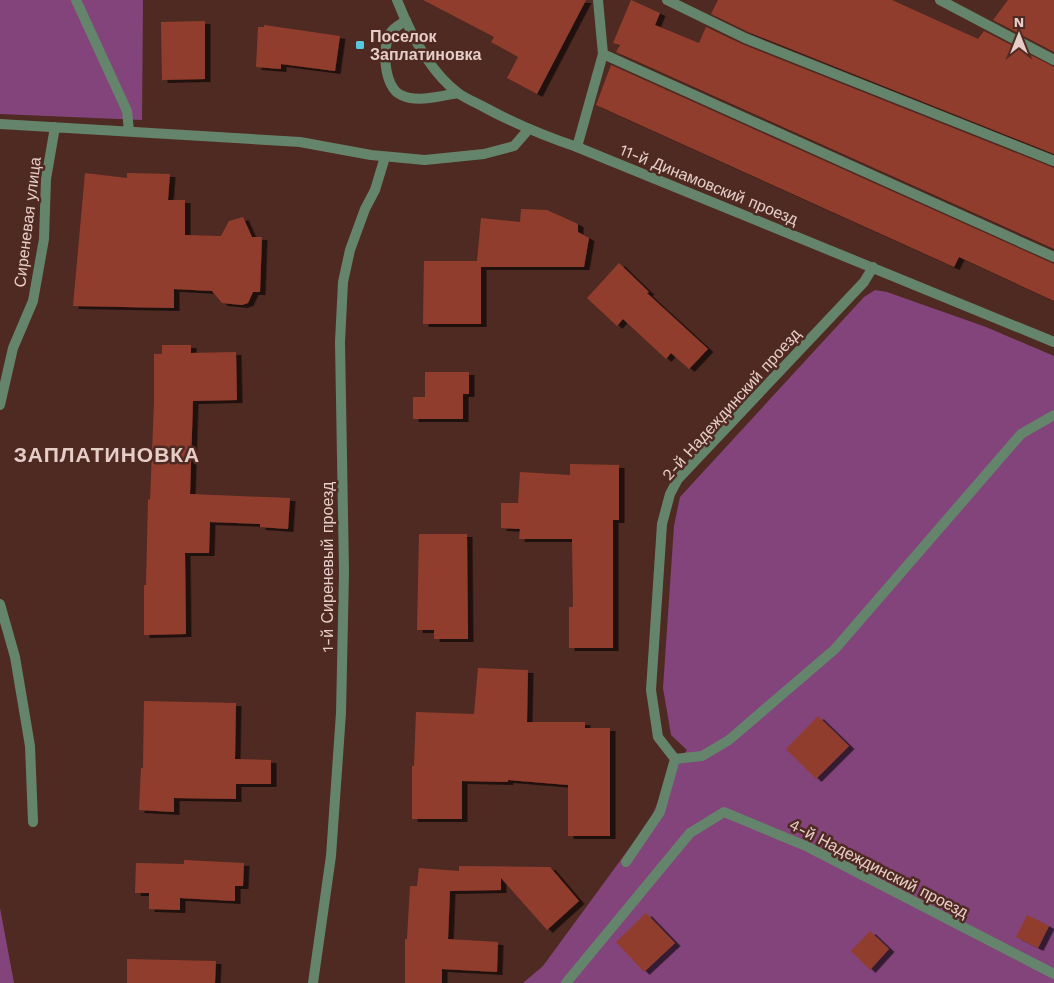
<svg xmlns="http://www.w3.org/2000/svg" width="1054" height="983" font-family="'Work Sans',sans-serif">
	<style>
		.green { fill: #82447a }
		.building { fill: #913d2d; filter: url(#shadow) }
		.lines { fill: none; stroke-linecap: round; stroke-linejoin: round }
		.service { stroke: #64856c; stroke-width: 10 }
		.minor { stroke: #64856c; stroke-width: 10 }
		.poi-dot { fill: #56c9e0; stroke: #4f2a22; stroke-width: 2 }
		.labels { text-anchor: middle; stroke-width: 5; stroke-linejoin: round; paint-order: stroke }
		.poi-label { font-size: 16px; font-weight: bold; fill: #e6cdc8; stroke: #4f2a22; text-anchor: start }
		.street-label { font-size: 16px; fill: #e6cdc8; stroke: #4f2a22 }
		.district-label { font-size: 21px; font-weight: bold; letter-spacing: 1px; fill: #e6cdc8; stroke: #4f2a22 }
	</style>
	<defs>
		<filter id="shadow"><feDropShadow dx="5.5" dy="3" stdDeviation="0" flood-color="#0009"/></filter>
	</defs>
	<rect width="100%" height="100%" fill="#4f2a22"/>
	<path class="green" d="M 0,0 L 143,0 L 142,120 L 0,114 Z
		M 875,290 L 887,292 L 986,327 L 1054,356 L 1054,983 L 523,983 L 543,966 L 650,820 L 673,768 L 687,750 L 671,735 L 663,688 L 674,526 L 680,497 L 864,297 Z
		M 0,908 L 14,983 L 0,983 Z"/>
	<path class="building" d="M 423,0 L 586,0 L 537,94 L 507,78 L 518,57 L 491,42 L 494,37 Z
		M 631,0 L 660,13 L 655,25 L 699,43 L 706,27 L 742,44 L 1054,168 L 1054,249 L 616,52 L 620,45 L 613,43 Z
		M 718,0 L 892,0 L 978,39 L 984,31 L 1054,67 L 1054,154 L 748,32 L 711,14 Z
		M 1008,0 L 1054,0 L 1054,52 L 993,20 Z
		M 205,21 L 205,79 L 162,80 L 161,22 Z
		M 264,25 L 340,36 L 335,71 L 281,64 L 281,69 L 256,67 L 258,27 L 264,27 Z
		M 611,65 L 1054,264 L 1054,301 L 959,257 L 954,267 L 596,105 Z
		M 85,173 L 127,178 L 127,173 L 170,174 L 168,200 L 185,200 L 185,235 L 221,236 L 229,221 L 243,217 L 252,237 L 262,237 L 260,292 L 253,292 L 248,303 L 242,305 L 222,303 L 212,291 L 174,289 L 174,308 L 73,306 Z
		M 521,209 L 547,210 L 578,224 L 578,232 L 589,238 L 584,267 L 481,267 L 481,324 L 423,324 L 424,261 L 477,261 L 481,218 L 520,222 Z
		M 619,263 L 649,292 L 647,293 L 708,349 L 689,369 L 671,353 L 666,359 L 623,319 L 617,326 L 587,298 Z
		M 162,345 L 191,345 L 191,353 L 236,352 L 237,400 L 193,401 L 190,494 L 290,498 L 288,529 L 260,527 L 260,524 L 210,522 L 209,553 L 185,553 L 186,634 L 144,635 L 144,585 L 146,585 L 148,499 L 150,500 L 154,402 L 154,354 L 162,354 Z
		M 425,372 L 469,372 L 469,394 L 463,394 L 463,419 L 413,419 L 413,397 L 425,397 Z
		M 570,464 L 619,465 L 619,520 L 613,520 L 613,648 L 569,648 L 569,607 L 573,607 L 572,539 L 519,539 L 520,529 L 501,528 L 501,503 L 518,503 L 520,472 L 570,475 Z
		M 419,534 L 467,534 L 468,639 L 434,639 L 434,630 L 417,630 Z
		M 478,668 L 528,670 L 527,722 L 585,722 L 585,728 L 610,728 L 610,836 L 568,836 L 568,785 L 508,780 L 508,782 L 462,781 L 462,819 L 412,819 L 412,766 L 414,766 L 416,712 L 474,714 Z
		M 144,701 L 236,703 L 235,759 L 271,760 L 271,784 L 236,784 L 236,799 L 174,798 L 174,812 L 139,810 L 141,768 L 143,768 Z
		M 818,716 L 849,746 L 816,779 L 786,749 Z
		M 184,860 L 244,863 L 243,886 L 235,886 L 235,901 L 180,898 L 180,910 L 149,909 L 149,893 L 135,893 L 136,863 L 184,864 Z
		M 459,866 L 550,867 L 579,901 L 547,930 L 501,878 L 501,890 L 450,891 L 448,939 L 498,942 L 497,972 L 442,969 L 442,983 L 405,983 L 405,939 L 407,939 L 410,886 L 417,886 L 419,868 L 459,871 Z
		M 646,913 L 675,943 L 644,972 L 616,942 Z
		M 1027,915 L 1049,926 L 1038,948 L 1016,937 Z
		M 870,931 L 889,949 L 870,970 L 851,951 Z
		M 127,959 L 216,961 L 215,983 L 127,983 Z"/>
	<g class="lines">
		<path class="service" d="M 667,0 L 745,38 L 1054,161
			M 940,0 L 1054,60
			M 406,21 C 400,24 395,27 391,32 C 381,46 384,88 401,95 C 417,103 441,96 458,93
			M 603,54 L 1054,257
			M 577,147 L 603,54 L 598,0
			M 675,759 L 702,756 L 729,740 L 835,649 L 1021,434 L 1054,415
			M 566,983 L 690,833 L 724,812 L 808,847 L 1054,974"/>
		<path class="minor" d="M 76,0 L 127,111 L 129,131
			M 397,0 C 410,33 429,71 458,93 C 465,98 474,102 482,106 C 513,123 544,136 577,147 L 1054,342
			M 0,124 L 300,142 L 371,155 L 425,160 L 484,154 L 514,146 L 528,130
			M 0,405 L 13,348 L 33,301 L 44,239 L 46,179 L 55,127
			M 0,604 L 15,657 L 30,746 L 33,822
			M 626,862 L 660,812 L 675,759 L 658,737 L 651,690 L 662,524 L 670,494 L 678,479 L 864,282 L 873,267
			M 313,983 L 331,856 L 341,713 L 344,572 L 340,342 L 343,282 L 350,250 L 365,209 L 375,190 L 385,157"/>
	</g>
	<rect class="poi-dot" x="355" y="40" width="10" height="10" rx="2.5"/>
	<g class="labels">
		<g class="poi-label">
			<text x="370" y="42">Поселок<tspan x="370" dy="18">Заплатиновка</tspan></text>
		</g>
		<g class="street-label">
			<text transform="translate(709 184) rotate(22)" y="6">11-й Динамовский проезд</text>
			<text transform="translate(27 222) rotate(-83)" y="6">Сиреневая улица</text>
			<text transform="translate(731 404) rotate(-48)" y="6">2-й Надеждинский проезд</text>
			<text transform="translate(327 567) rotate(-90)" y="6">1-й Сиреневый проезд</text>
			<text transform="translate(879 868) rotate(27)" y="6">4-й Надеждинский проезд</text>
		</g>
		<g class="district-label">
			<text x="107" y="462">ЗАПЛАТИНОВКА</text>
		</g>
	</g>
	<g transform="translate(1019 35)" stroke="#4f2a22" stroke-width="4" paint-order="stroke">
	<path d="M0-4L9 19L0 12L-9 19Z" fill="#e6cdc8"/>
	<text y="-8" font-size="14" font-weight="bold" text-anchor="middle" fill="#e6cdc8">N</text>
	</g>
</svg>
